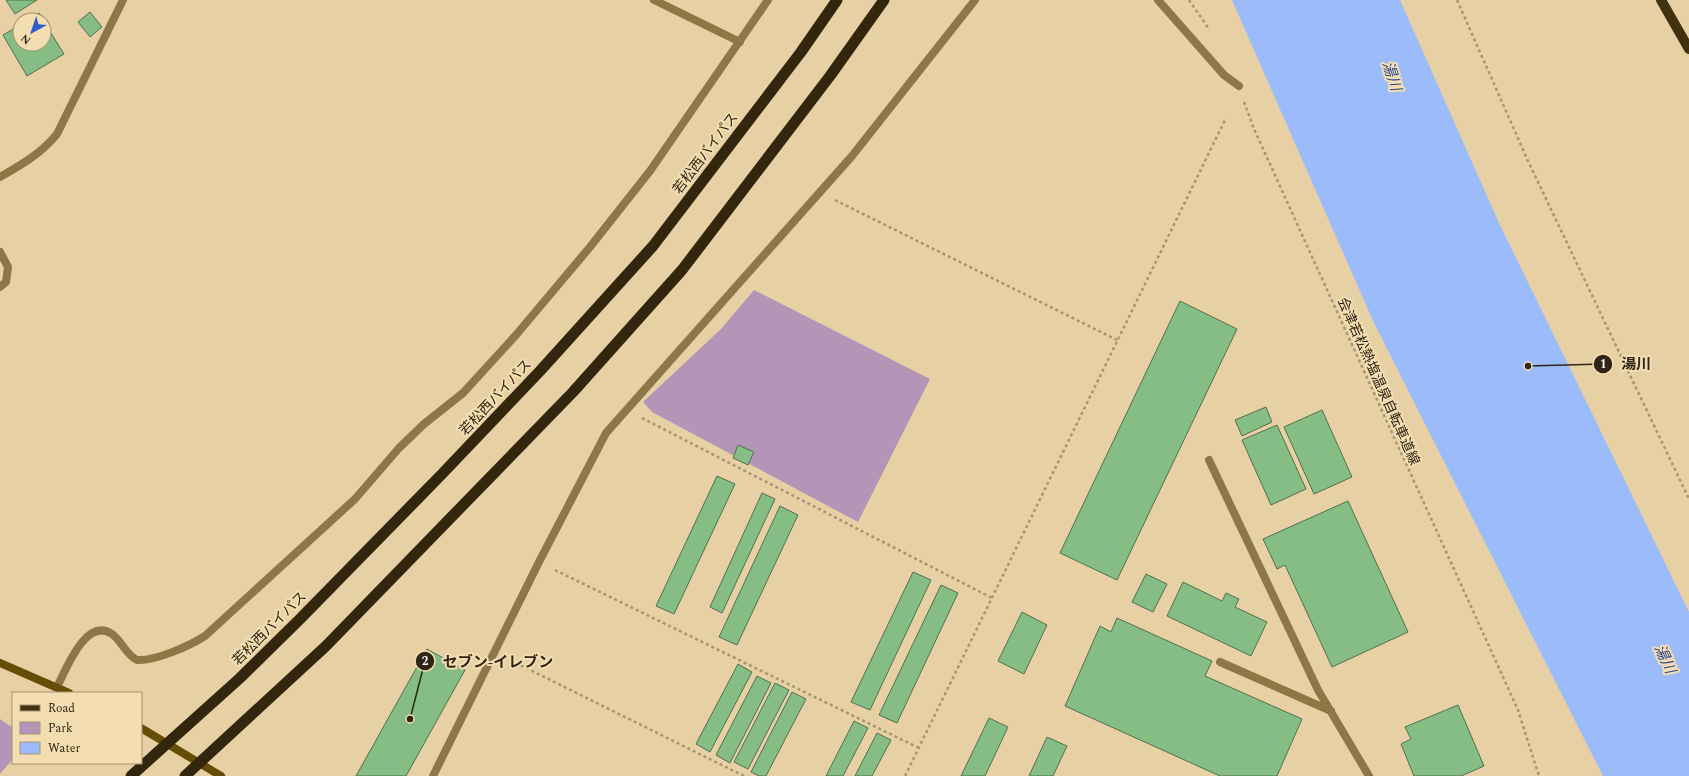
<svg xmlns="http://www.w3.org/2000/svg" width="1689" height="776" font-family="Spectral,'Noto Sans JP',serif">
	<style>
		.green { fill: #b595b7 }
		.water { fill: #9bbbfb }
		.building { fill: #85bd84; stroke: #50704f }
		.lines { fill: none; stroke-linecap: round; stroke-linejoin: round }
		.path { stroke: #a79572; stroke-width: 2.5; stroke-dasharray: 3 3; stroke-linecap: butt }
		.service { stroke: #8e7747; stroke-width: 8 }
		.minor { stroke: #8e7747; stroke-width: 8 }
		.secondary { stroke: #674c05; stroke-width: 8 }
		.primary { stroke: #41310f; stroke-width: 10 }
		.trunk { stroke: #32260c; stroke-width: 11 }
		.labels { text-anchor: middle; stroke-width: 4; stroke-linejoin: round; paint-order: stroke }
		.street-label { font-size: 14px; fill: #2e2514; stroke: #f4ddb0 }
		.water-label { font-size: 15px; font-style: italic; fill: #2a4b95; stroke: #f4ddb0 }
		.leader { fill: none; stroke: #2e2514; stroke-width: 1.5 }
		.callout-dot { fill: #2e2514; stroke: #f4ddb0; stroke-width: 1.5 }
		.mark-label { font-size: 12px; text-anchor: middle; font-weight: bold; fill: #fff }
		.callout-label { font-size: 15px; text-anchor: middle; font-weight: bold; fill: #2e2514; stroke: #f4ddb0; stroke-width: 4; stroke-linejoin: round; paint-order: stroke }
	</style>
	<rect width="100%" height="100%" fill="#e7d0a3"/>
	<path class="green" d="M 754,290 L 930,379 L 858,522 L 652,412 L 643,402 L 721,329 Z
		M 0,719 L 13,728 L 13,759 L 0,774 Z"/>
	<path class="water" d="M 1232,0 L 1400,0 L 1499,223 L 1689,612 L 1689,776 L 1603,776 L 1374,323 Z"/>
	<path class="building" d="M 6,0 L 37,0 L 15,14 Z
		M 90,12 L 102,27 L 90,37 L 78,22 Z
		M 39,13 L 43,20 L 28,20 Z
		M 44,22 L 64,54 L 27,76 L 3,35 L 20,25 L 20,44 L 44,44 Z
		M 1180,301 L 1237,329 L 1117,580 L 1060,553 Z
		M 1266,407 L 1272,422 L 1242,436 L 1235,420 Z
		M 1322,410 L 1352,477 L 1314,494 L 1284,427 Z
		M 1277,425 L 1306,489 L 1271,505 L 1242,440 Z
		M 738,445 L 754,452 L 748,465 L 733,458 Z
		M 717,476 L 735,484 L 674,614 L 656,606 Z
		M 762,493 L 775,499 L 722,613 L 710,607 Z
		M 1348,501 L 1408,632 L 1332,667 L 1285,565 L 1277,569 L 1263,539 Z
		M 780,506 L 798,515 L 737,645 L 719,637 Z
		M 913,572 L 931,580 L 870,710 L 851,702 Z
		M 1146,574 L 1167,584 L 1153,612 L 1132,602 Z
		M 1183,582 L 1222,601 L 1226,593 L 1239,599 L 1235,607 L 1267,622 L 1251,656 L 1167,616 Z
		M 941,585 L 958,593 L 897,723 L 879,715 Z
		M 1022,612 L 1047,625 L 1024,674 L 998,661 Z
		M 1117,618 L 1212,661 L 1205,676 L 1302,719 L 1277,776 L 1220,776 L 1065,706 L 1100,626 L 1111,632 Z
		M 427,649 L 465,670 L 406,776 L 356,776 Z
		M 738,664 L 752,672 L 710,752 L 696,744 Z
		M 757,676 L 771,683 L 730,763 L 716,755 Z
		M 775,683 L 789,690 L 748,769 L 734,762 Z
		M 792,692 L 806,699 L 766,776 L 759,776 L 751,772 Z
		M 1458,705 L 1484,766 L 1461,776 L 1414,776 L 1401,744 L 1411,739 L 1405,727 Z
		M 989,718 L 1008,727 L 985,776 L 961,776 Z
		M 854,721 L 868,728 L 843,776 L 826,776 Z
		M 877,733 L 891,740 L 872,776 L 855,776 Z
		M 1047,737 L 1067,746 L 1053,776 L 1029,776 Z"/>
	<g class="lines">
		<path class="path" d="M 1189,0 L 1209,29
			M 1457,0 L 1528,161 L 1689,499
			M 1244,102 L 1254,129 L 1518,710 L 1539,776
			M 835,200 L 1117,340
			M 642,418 L 992,598
			M 555,570 L 919,748
			M 510,660 L 744,776
			M 905,776 L 1226,118"/>
		<path class="service" d="M 1209,460 L 1318,690 L 1369,776
			M 1220,662 L 1331,711"/>
		<path class="minor" d="M 654,0 L 740,42
			M 1158,0 L 1224,75 L 1239,86
			M 0,177 C 21,165 42,153 57,134 L 123,0
			M 0,252 L 8,267 L 6,282 L 0,287
			M 57,687 C 66,670 86,616 112,634 C 122,641 125,654 137,660 C 156,661 189,646 205,636 L 355,499 L 399,448 L 424,424 L 463,393 L 516,335 L 590,247 L 650,171 L 768,0
			M 433,776 L 539,562 L 606,433 L 852,156 L 975,0"/>
		<path class="secondary" d="M 0,663 L 69,693
			M 141,728 L 221,776"/>
		<path class="primary" d="M 1661,0 L 1689,49"/>
		<path class="trunk" d="M 131,776 L 240,678 L 300,619 L 442,474 L 540,371 L 653,246 L 801,52 L 837,0
			M 185,776 L 326,646 L 573,392 L 682,270 L 830,76 L 884,0"/>
	</g>
	<g class="labels">
		<g class="street-label">
			<text transform="translate(705 153) rotate(-53)" y="5">若松西バイパス</text>
			<text transform="translate(1379 381) rotate(66)" y="5">会津若松熱塩温泉自転車道線</text>
			<text transform="translate(495 397) rotate(-47)" y="5">若松西バイパス</text>
			<text transform="translate(269 628) rotate(-45)" y="5">若松西バイパス</text>
		</g>
		<g class="water-label">
			<text transform="translate(1392 76) rotate(72)" y="5">湯川</text>
			<text transform="translate(1665 659) rotate(65)" y="5">湯川</text>
		</g>
	</g>
	<path class="leader" d="M1528 366L1603 364M410 719L425 661"/>
	<g class="callout-dot">
		<circle cx="1528" cy="366" r="4"/>
		<circle cx="410" cy="719" r="4"/>
		<circle cx="1603" cy="364" r="10"/>
		<circle cx="425" cy="661" r="10"/>
	</g>
	<g class="mark-label">
		<text x="1603" y="368">1</text>
		<text x="425" y="665">2</text>
	</g>
	<g class="callout-label">
		<text x="1636" y="369">湯川</text>
		<text x="498" y="667">セブン-イレブン</text>
	</g>
	<rect x="12" y="692" width="130" height="72" fill="#f4ddb0" stroke="#a59372"/>
	<rect x="20" y="705" width="20" height="6" fill="#41310f" stroke="#a59372"/>
	<text x="48" y="712" font-size="12" fill="#2e2514">Road</text>
	<rect x="20" y="722" width="20" height="12" fill="#b595b7" stroke="#a59372"/>
	<text x="48" y="732" font-size="12" fill="#2e2514">Park</text>
	<rect x="20" y="742" width="20" height="12" fill="#9bbbfb" stroke="#a59372"/>
	<text x="48" y="752" font-size="12" fill="#2e2514">Water</text>
	<g transform="translate(32 32) rotate(220)"><circle r="19" fill="#f4ddb0" stroke="#a59372"/>
	<path d="M0-3L7 15L0 10L-7 15Z" fill="#2f5dcc"/>
	<text y="-6" font-size="11" font-weight="bold" text-anchor="middle" fill="#2e2514">N</text>
	</g>
</svg>
